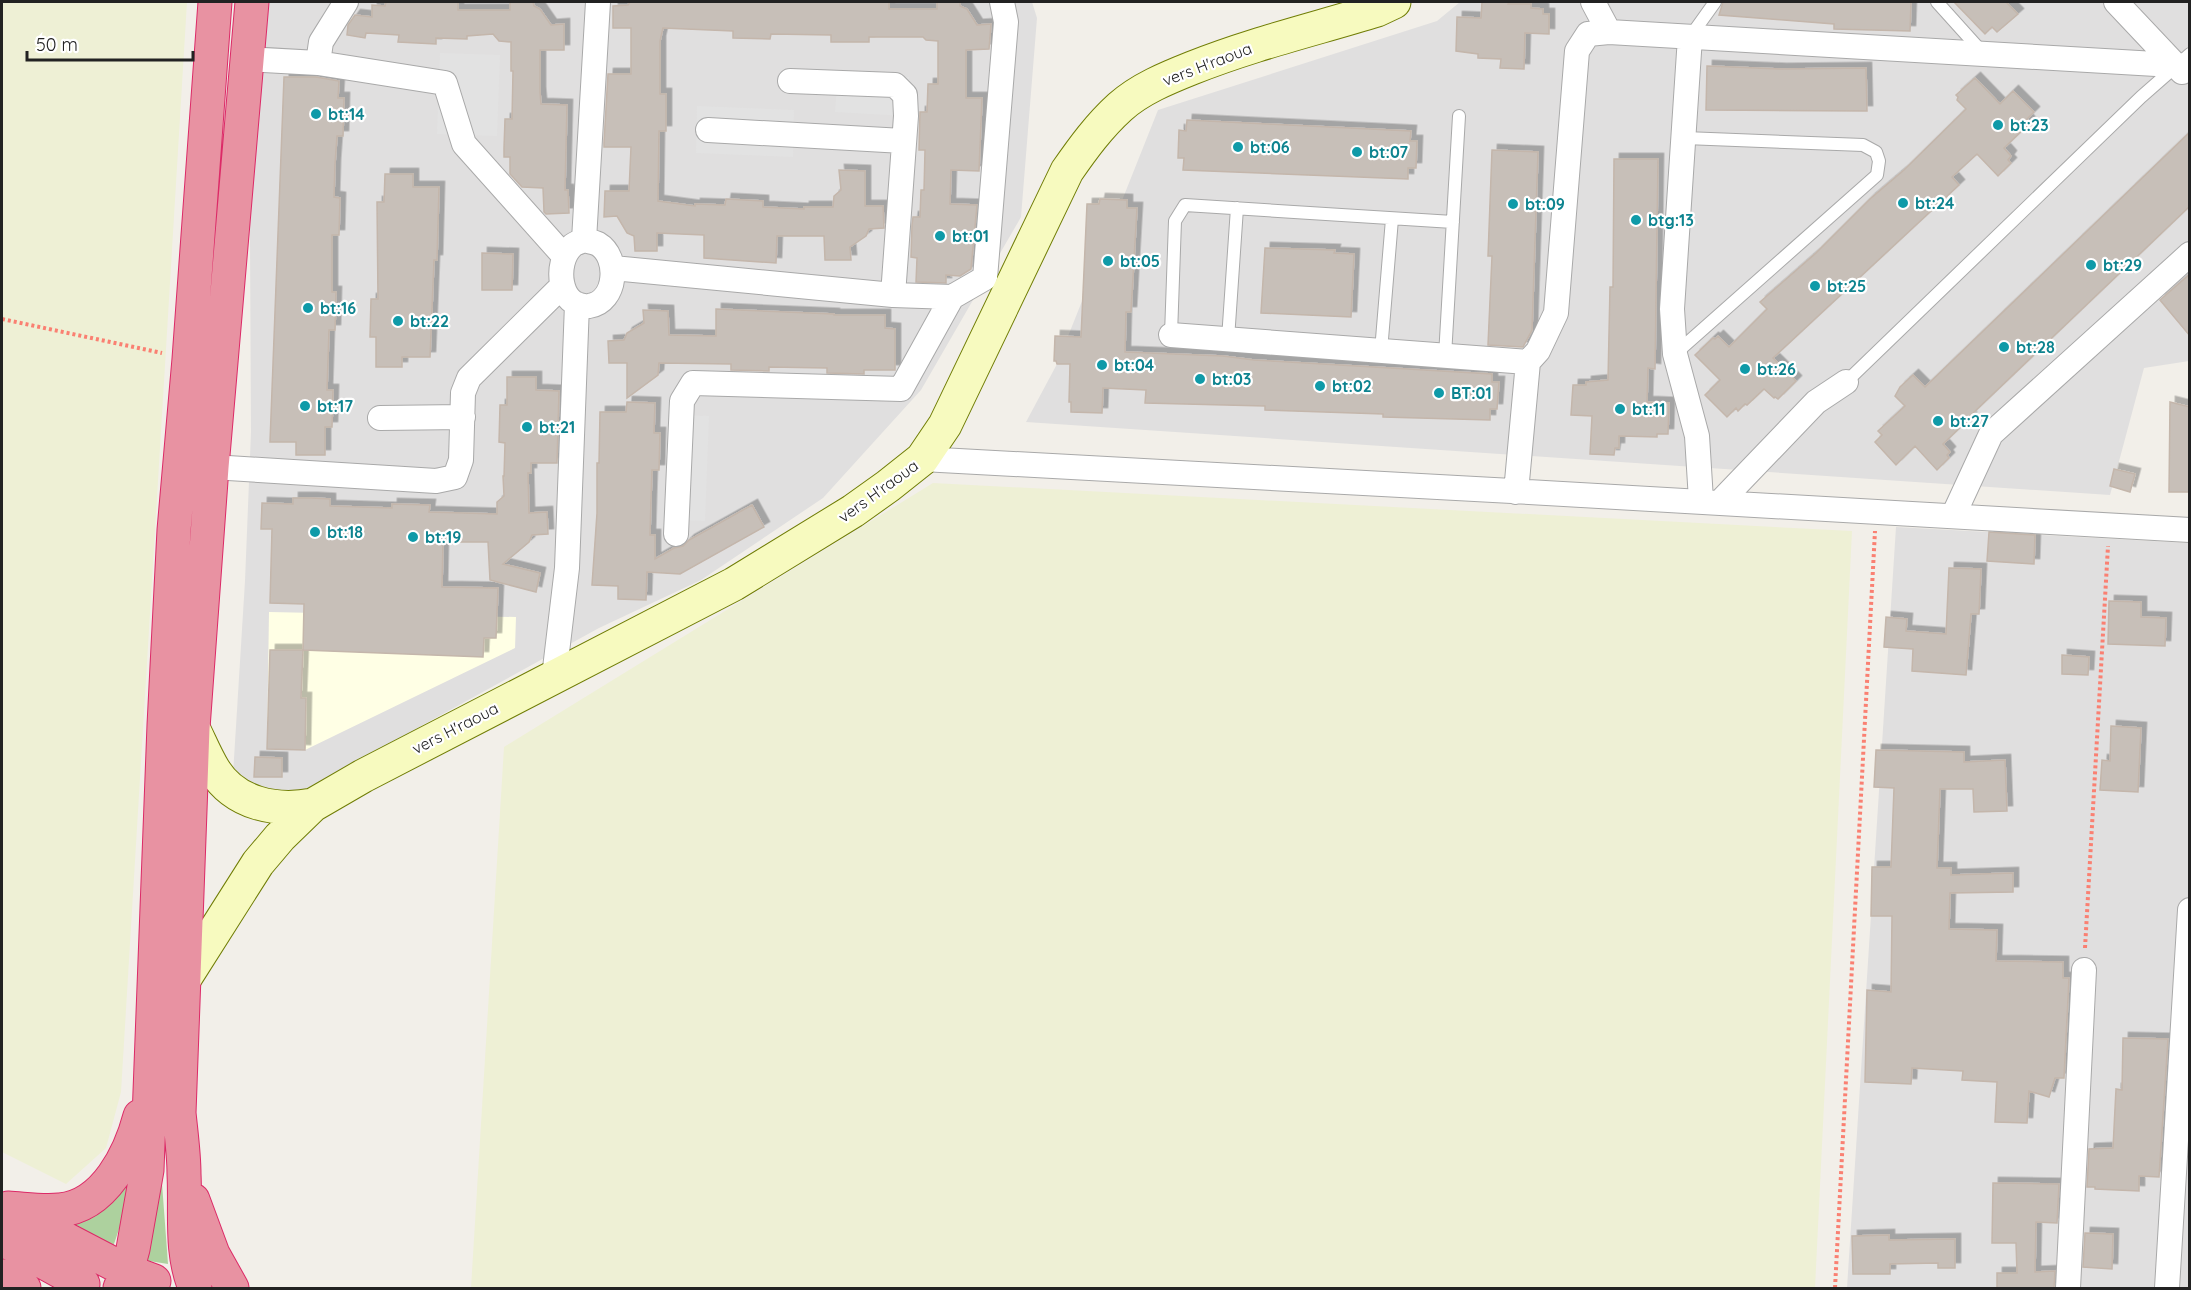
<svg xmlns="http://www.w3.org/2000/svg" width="2191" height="1290" font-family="Quicksand,sans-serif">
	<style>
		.residential { fill: #e0dfdf }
		.education { fill: #ffffe5 }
		.farmland { fill: #eef0d5 }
		.forest { fill: #add19e }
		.parking { fill: #e2e2e2 }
		.building { fill: #c7bfb8; stroke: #c4b6ab; stroke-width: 1.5; filter: url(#shadow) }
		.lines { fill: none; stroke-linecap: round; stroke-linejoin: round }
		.lane-casing { stroke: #a9a9a9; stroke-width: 14 }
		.street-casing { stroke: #a9a9a9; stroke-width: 26 }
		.secondary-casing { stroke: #707d05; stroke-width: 35 }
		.highway-casing { stroke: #dc2a67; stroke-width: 35 }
		.path { stroke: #fa8072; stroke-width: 4; stroke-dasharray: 3 3; stroke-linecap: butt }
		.lane { stroke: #fff; stroke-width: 12 }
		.street { stroke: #fff; stroke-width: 24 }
		.secondary { stroke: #f7fabf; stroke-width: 33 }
		.highway { stroke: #e892a2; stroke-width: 33 }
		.culture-dot { fill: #0f9aa8; stroke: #fff; stroke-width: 2 }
		.labels { text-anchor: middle; stroke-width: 4.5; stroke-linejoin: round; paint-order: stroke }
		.street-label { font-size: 16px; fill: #222; stroke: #fff }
		.culture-label { font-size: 16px; font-weight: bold; fill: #0d838f; stroke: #fff; text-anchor: start }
	</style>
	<defs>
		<filter id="shadow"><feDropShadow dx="5.5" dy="-5.5" stdDeviation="0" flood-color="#0004"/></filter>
	</defs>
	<rect width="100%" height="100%" fill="#f2efe9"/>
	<path class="residential" d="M 260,2 L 1032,2 L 1037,18 L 1021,217 L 921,390 L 823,498 L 701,580 L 599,628 L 421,726 L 297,807 L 232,791 L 245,581 L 251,432 L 249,48 Z
		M 1460,2 L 2189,2 L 2189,361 L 2144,368 L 2110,495 L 1026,422 L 1057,364 L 1158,110 L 1437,21 Z
		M 1896,527 L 2189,543 L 2189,1288 L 1847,1288 Z"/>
	<path class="education" d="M 269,612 L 516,617 L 515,648 L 305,750 L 267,749 Z"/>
	<path class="farmland" d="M 2,2 L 187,2 L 121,1092 L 106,1148 L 66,1184 L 2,1152 Z
		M 933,483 L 1852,531 L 1815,1288 L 471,1288 L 504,747 Z"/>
	<path class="forest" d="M 161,1170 L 168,1264 L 143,1260 Z
		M 130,1182 L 126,1208 L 113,1247 L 70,1228 L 103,1207 Z"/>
	<path class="parking" d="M 440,53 L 500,55 L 497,136 L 437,134 Z
		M 838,72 L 909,77 L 906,116 L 835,112 Z
		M 697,106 L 794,110 L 793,157 L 696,153 Z
		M 681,415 L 709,416 L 705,521 L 677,520 Z"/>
	<path class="building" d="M 386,2 L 458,2 L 458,10 L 510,10 L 510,2 L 533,2 L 534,6 L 540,9 L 551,25 L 564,24 L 564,50 L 540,50 L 540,92 L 541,104 L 567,105 L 565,190 L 568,190 L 569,213 L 546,214 L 544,212 L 543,188 L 522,187 L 510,174 L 510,157 L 504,157 L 504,148 L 505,119 L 512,119 L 513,71 L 511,71 L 511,42 L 499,41 L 493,34 L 467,36 L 467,39 L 436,38 L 436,44 L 398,42 L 399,35 L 366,33 L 365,38 L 347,35 L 348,25 L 355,15 L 372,17 L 372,5 L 385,6 Z
		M 630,2 L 889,2 L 889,9 L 937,9 L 937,2 L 960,2 L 960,6 L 967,9 L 977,25 L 991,24 L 989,49 L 966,50 L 966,98 L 982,98 L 979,171 L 951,170 L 950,204 L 977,205 L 971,269 L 960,276 L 946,275 L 946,283 L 916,282 L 917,258 L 911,257 L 912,225 L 913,217 L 920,217 L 921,190 L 924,190 L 925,150 L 919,150 L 920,112 L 927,112 L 928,84 L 938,84 L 938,41 L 926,40 L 923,37 L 869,37 L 869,42 L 831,42 L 831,35 L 771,34 L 770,39 L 733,38 L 733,31 L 663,28 L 660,41 L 660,94 L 666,94 L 666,131 L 659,131 L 658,201 L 695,206 L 695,204 L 725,205 L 726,199 L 745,200 L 763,201 L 763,207 L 804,209 L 804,207 L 833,207 L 834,196 L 841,190 L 839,170 L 865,171 L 865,206 L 883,206 L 884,228 L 869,229 L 866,236 L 850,247 L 851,260 L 825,260 L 824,236 L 777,236 L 776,263 L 704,258 L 704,235 L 657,233 L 657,251 L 635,251 L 634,236 L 627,233 L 617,216 L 604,217 L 605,191 L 629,191 L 631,147 L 604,147 L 604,143 L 608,74 L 631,74 L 631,28 L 613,28 L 613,6 L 628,5 Z
		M 1482,2 L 1509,2 L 1508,4 L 1531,4 L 1531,8 L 1543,9 L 1543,14 L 1549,14 L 1549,34 L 1525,33 L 1524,69 L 1500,68 L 1501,59 L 1478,58 L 1478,54 L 1456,51 L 1457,17 L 1481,18 Z
		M 1723,2 L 1911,2 L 1910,31 L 1834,29 L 1834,24 L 1719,15 Z
		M 1954,2 L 2006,2 L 2018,14 L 1997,32 L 1992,27 L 1985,34 Z
		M 1707,66 L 1781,69 L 1866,68 L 1867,111 L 1706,110 Z
		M 284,77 L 316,77 L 339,81 L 338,98 L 344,98 L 343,136 L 337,136 L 335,164 L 334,197 L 340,198 L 339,235 L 332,235 L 332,292 L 336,292 L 335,330 L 329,330 L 327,390 L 333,390 L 332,427 L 325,427 L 325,455 L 296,455 L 296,442 L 270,442 Z
		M 1975,78 L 2000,104 L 2013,91 L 2034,112 L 2027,119 L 2030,123 L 2004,148 L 2011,156 L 2008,160 L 2011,163 L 1998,176 L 1977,154 L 1952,177 L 1959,185 L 1773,358 L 1796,381 L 1778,399 L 1775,397 L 1774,398 L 1764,389 L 1747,405 L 1745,404 L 1738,411 L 1736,408 L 1727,417 L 1705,395 L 1720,380 L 1695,355 L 1713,338 L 1715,339 L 1718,336 L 1729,347 L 1767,309 L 1760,302 L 1816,253 L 1870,199 L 1904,170 L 1966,109 L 1957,100 L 1958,97 L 1956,95 Z
		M 1187,120 L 1411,131 L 1410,141 L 1417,141 L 1416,168 L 1408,168 L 1408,179 L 1183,170 L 1184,158 L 1178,158 L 1179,130 L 1186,131 Z
		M 2190,132 L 2190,206 L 1970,416 L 1971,417 L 1943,444 L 1950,452 L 1947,455 L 1949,458 L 1937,470 L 1915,446 L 1896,465 L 1875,442 L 1882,435 L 1878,431 L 1905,406 L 1895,396 L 1900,387 L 1913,375 L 1925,387 Z
		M 1492,150 L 1538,152 L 1532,330 L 1523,347 L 1488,345 L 1492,256 L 1488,256 Z
		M 1614,159 L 1658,159 L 1655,369 L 1648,368 L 1647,402 L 1669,403 L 1668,434 L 1657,434 L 1657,437 L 1619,436 L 1619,448 L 1615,448 L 1614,455 L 1590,454 L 1592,416 L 1571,415 L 1573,385 L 1586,385 L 1586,382 L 1608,380 L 1610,287 L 1613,287 Z
		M 385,174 L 413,174 L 413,187 L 439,187 L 437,260 L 434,260 L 430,357 L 402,357 L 402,367 L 376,367 L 376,337 L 370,337 L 371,299 L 378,299 L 377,202 L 384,202 Z
		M 1100,199 L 1127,200 L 1127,208 L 1137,208 L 1131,312 L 1126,312 L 1125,352 L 1223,356 L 1254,360 L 1492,374 L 1492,382 L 1499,382 L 1497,409 L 1490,409 L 1490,420 L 1383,417 L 1383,414 L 1265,410 L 1265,406 L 1145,403 L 1146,390 L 1103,388 L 1102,413 L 1071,412 L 1071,402 L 1069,402 L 1070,364 L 1057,364 L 1056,361 L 1054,361 L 1055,336 L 1081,337 L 1087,204 L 1099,204 Z
		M 1265,248 L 1335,250 L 1334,253 L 1354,254 L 1351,317 L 1261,313 Z
		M 482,253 L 513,254 L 512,290 L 482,290 Z
		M 2190,274 L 2190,336 L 2160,300 Z
		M 716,309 L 834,314 L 834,315 L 885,315 L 885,328 L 895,329 L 895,370 L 864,370 L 864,374 L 827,373 L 827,368 L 769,367 L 769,371 L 731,370 L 731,364 L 659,363 L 658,375 L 627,398 L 627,363 L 609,363 L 608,341 L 624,340 L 627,333 L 644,323 L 643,310 L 668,311 L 669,335 L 716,336 Z
		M 507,377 L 536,377 L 536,390 L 559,391 L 557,463 L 531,463 L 531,473 L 528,473 L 529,513 L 547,512 L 548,534 L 532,535 L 529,542 L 503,564 L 540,573 L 536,592 L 490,580 L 488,542 L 443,542 L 442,587 L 498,588 L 496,638 L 484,638 L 483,657 L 303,650 L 304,604 L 270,603 L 272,529 L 261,529 L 262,503 L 293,504 L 293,498 L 312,498 L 330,499 L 330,506 L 392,508 L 392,504 L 430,505 L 429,512 L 497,514 L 497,502 L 504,496 L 503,476 L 504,476 L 505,443 L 499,442 L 500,405 L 507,405 Z
		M 627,402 L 655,403 L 654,433 L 660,433 L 659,470 L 652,470 L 651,499 L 650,535 L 655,535 L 655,559 L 674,548 L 683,546 L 689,540 L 752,505 L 764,527 L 680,574 L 647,572 L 646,600 L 618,599 L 618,586 L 592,585 L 597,513 L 597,463 L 599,463 L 600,412 L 626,412 Z
		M 2170,402 L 2190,407 L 2190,492 L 2169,492 Z
		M 2114,469 L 2135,474 L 2130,492 L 2110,486 Z
		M 1989,532 L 2035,535 L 2034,564 L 1987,561 Z
		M 1949,568 L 1981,569 L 1979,614 L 1971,614 L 1966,675 L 1912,671 L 1913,649 L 1884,647 L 1886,617 L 1907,619 L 1906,631 L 1946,634 Z
		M 2109,601 L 2141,602 L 2141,617 L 2166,618 L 2165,646 L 2108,644 Z
		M 270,650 L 303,650 L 301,698 L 306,698 L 305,750 L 267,749 Z
		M 2062,655 L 2089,657 L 2088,675 L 2062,674 Z
		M 2111,726 L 2141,728 L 2138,792 L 2100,790 L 2102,760 L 2110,761 Z
		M 1876,750 L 1964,752 L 1964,762 L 2005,760 L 2007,811 L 1974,812 L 1973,789 L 1940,789 L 1937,868 L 1951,868 L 1951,875 L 2013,873 L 2013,892 L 1950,893 L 1949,929 L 1997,930 L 1996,961 L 2063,962 L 2063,978 L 2069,978 L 2064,1078 L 2055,1078 L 2049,1097 L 2029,1091 L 2027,1123 L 1995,1122 L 1997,1082 L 1962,1080 L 1963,1071 L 1912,1068 L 1911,1084 L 1865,1082 L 1867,990 L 1891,992 L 1892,916 L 1871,916 L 1872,867 L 1891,867 L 1894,788 L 1874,787 Z
		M 255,757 L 282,758 L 282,777 L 254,777 Z
		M 2123,1038 L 2168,1039 L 2159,1177 L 2139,1176 L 2139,1191 L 2095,1189 L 2095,1187 L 2087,1187 L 2089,1149 L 2113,1148 L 2116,1089 L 2122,1090 Z
		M 1993,1183 L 2059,1184 L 2057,1223 L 2036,1222 L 2035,1272 L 2055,1271 L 2054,1288 L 1997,1288 L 1997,1273 L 2017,1273 L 2016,1243 L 1992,1243 Z
		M 2085,1233 L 2113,1234 L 2112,1269 L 2083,1267 Z
		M 1889,1235 L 1889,1240 L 1955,1239 L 1955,1268 L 1938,1268 L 1938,1263 L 1890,1264 L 1890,1274 L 1853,1274 L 1852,1236 Z"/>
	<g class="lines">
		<defs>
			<path id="lane" d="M 1937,2 L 1982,52
				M 1690,37 L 1715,2
				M 1171,335 L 1175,221 L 1185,205 L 1453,222
				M 1228,339 L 1237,208
				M 1381,351 L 1392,219
				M 1676,353 L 1877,175 L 1879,161 L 1876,152 L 1863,145 L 1685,138
				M 1445,356 L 1459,116
				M 1846,382 L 2141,97 L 2190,54"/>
			<path id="street" d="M 1593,2 L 1609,32
				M 2116,2 L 2182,72
				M 1690,37 L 1672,309 L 1675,354 L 1697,436 L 1701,500
				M 247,59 L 318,63 L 445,83 L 464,144 L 564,256
				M 318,63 L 321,42 L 346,2
				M 790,81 L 895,85 L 905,95 L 906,116 L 893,295
				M 708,130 L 903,141
				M 584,240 L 598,2
				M 584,240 C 588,241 594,242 598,244 C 620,257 617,302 589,306 C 558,309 554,262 572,246 C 575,243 580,242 584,240 Z
				M 613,268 L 893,295 L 952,297 L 985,278 L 1006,22 L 1002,2
				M 1171,335 L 1528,362
				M 380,418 L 463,417
				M 922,459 C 1345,483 1767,503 2190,530
				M 212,467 L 436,481 L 455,477 L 461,460 L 463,393 L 469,378 L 562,286
				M 1516,492 L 1528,362 L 1538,351 L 1556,313 L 1577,51 L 1588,34 L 1609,32 L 2190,66
				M 1721,501 L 1816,402 L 1846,382
				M 1954,514 L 1991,434 L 2190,254
				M 676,534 L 682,401 L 693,383 L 901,389 L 952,297
				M 554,677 L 567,568 L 577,304
				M 2068,1288 L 2084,970
				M 2167,1288 L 2190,910"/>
			<path id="secondary" d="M 313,805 L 363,776 L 734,584 L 853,511 L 888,486 L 922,459 L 945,425 L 1067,171 C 1083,148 1099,126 1120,107 C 1140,89 1167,78 1192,68 C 1252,44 1315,29 1377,10 L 1394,2
				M 185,978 L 258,863 L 280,837 L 313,805 C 276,812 235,804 214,770 C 206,757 200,742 193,728"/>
			<path id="highway" d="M 193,1200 L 213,1254 L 232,1288
				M 8,1208 C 25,1209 43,1212 60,1210 C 105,1206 130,1154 140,1116
				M 16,1213 L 127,1271 L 154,1281
				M 2,1239 L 83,1284
				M 2,1276 L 24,1288
				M 120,1288 L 127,1271 L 133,1249 L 147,1170 L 164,725 L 174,530 L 189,359 L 215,2
				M 195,1288 C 180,1252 186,1212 184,1174 C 184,1154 181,1133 179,1113 L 193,728 L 212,467 L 252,2"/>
		</defs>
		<use href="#lane" class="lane-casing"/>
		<use href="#street" class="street-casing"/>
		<use href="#secondary" class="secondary-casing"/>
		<use href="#highway" class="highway-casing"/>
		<path class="path" d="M 2,319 L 162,353
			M 2085,948 L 2108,546
			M 1835,1288 L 1875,531"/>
		<use href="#lane" class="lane"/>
		<use href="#street" class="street"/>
		<use href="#secondary" class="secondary"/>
		<use href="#highway" class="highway"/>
	</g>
	<g class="culture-dot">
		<circle cx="316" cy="114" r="6"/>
		<circle cx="1998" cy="125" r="6"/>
		<circle cx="1238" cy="147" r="6"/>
		<circle cx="1357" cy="152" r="6"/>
		<circle cx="1903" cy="203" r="6"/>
		<circle cx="1513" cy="204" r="6"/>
		<circle cx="1636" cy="220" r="6"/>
		<circle cx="940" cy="236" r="6"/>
		<circle cx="1108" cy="261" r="6"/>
		<circle cx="2091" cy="265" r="6"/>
		<circle cx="1815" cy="286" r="6"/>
		<circle cx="308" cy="308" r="6"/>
		<circle cx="398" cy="321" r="6"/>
		<circle cx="2004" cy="347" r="6"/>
		<circle cx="1102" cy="365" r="6"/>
		<circle cx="1745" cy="369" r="6"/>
		<circle cx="1200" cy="379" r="6"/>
		<circle cx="1320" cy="386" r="6"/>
		<circle cx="1439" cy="393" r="6"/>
		<circle cx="305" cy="406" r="6"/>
		<circle cx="1620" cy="409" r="6"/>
		<circle cx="1938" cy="421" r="6"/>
		<circle cx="527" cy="427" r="6"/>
		<circle cx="315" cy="532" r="6"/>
		<circle cx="413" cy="537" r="6"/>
	</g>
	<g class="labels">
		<g class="street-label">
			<text transform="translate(1207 64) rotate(-21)" y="6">vers H'raoua</text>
			<text transform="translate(878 491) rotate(-36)" y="6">vers H'raoua</text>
			<text transform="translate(455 728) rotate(-27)" y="6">vers H'raoua</text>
		</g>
		<g class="culture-label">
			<text x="328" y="120">bt:14</text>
			<text x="2010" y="131">bt:23</text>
			<text x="1250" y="153">bt:06</text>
			<text x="1369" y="158">bt:07</text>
			<text x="1915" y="209">bt:24</text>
			<text x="1525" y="210">bt:09</text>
			<text x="1648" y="226">btg:13</text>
			<text x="952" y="242">bt:01</text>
			<text x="1120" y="267">bt:05</text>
			<text x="2103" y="271">bt:29</text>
			<text x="1827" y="292">bt:25</text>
			<text x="320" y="314">bt:16</text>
			<text x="410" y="327">bt:22</text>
			<text x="2016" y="353">bt:28</text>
			<text x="1114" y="371">bt:04</text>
			<text x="1757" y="375">bt:26</text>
			<text x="1212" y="385">bt:03</text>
			<text x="1332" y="392">bt:02</text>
			<text x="1451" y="399">BT:01</text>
			<text x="317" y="412">bt:17</text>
			<text x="1632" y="415">bt:11</text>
			<text x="1950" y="427">bt:27</text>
			<text x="539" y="433">bt:21</text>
			<text x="327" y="538">bt:18</text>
			<text x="425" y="543">bt:19</text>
		</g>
	</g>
	<rect width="2191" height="1290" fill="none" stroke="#222222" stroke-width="6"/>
	<path d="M27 51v9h166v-9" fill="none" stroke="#222222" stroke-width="3"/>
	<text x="36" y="51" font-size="18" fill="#222222" stroke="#ffffff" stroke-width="4.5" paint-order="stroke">50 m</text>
</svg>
